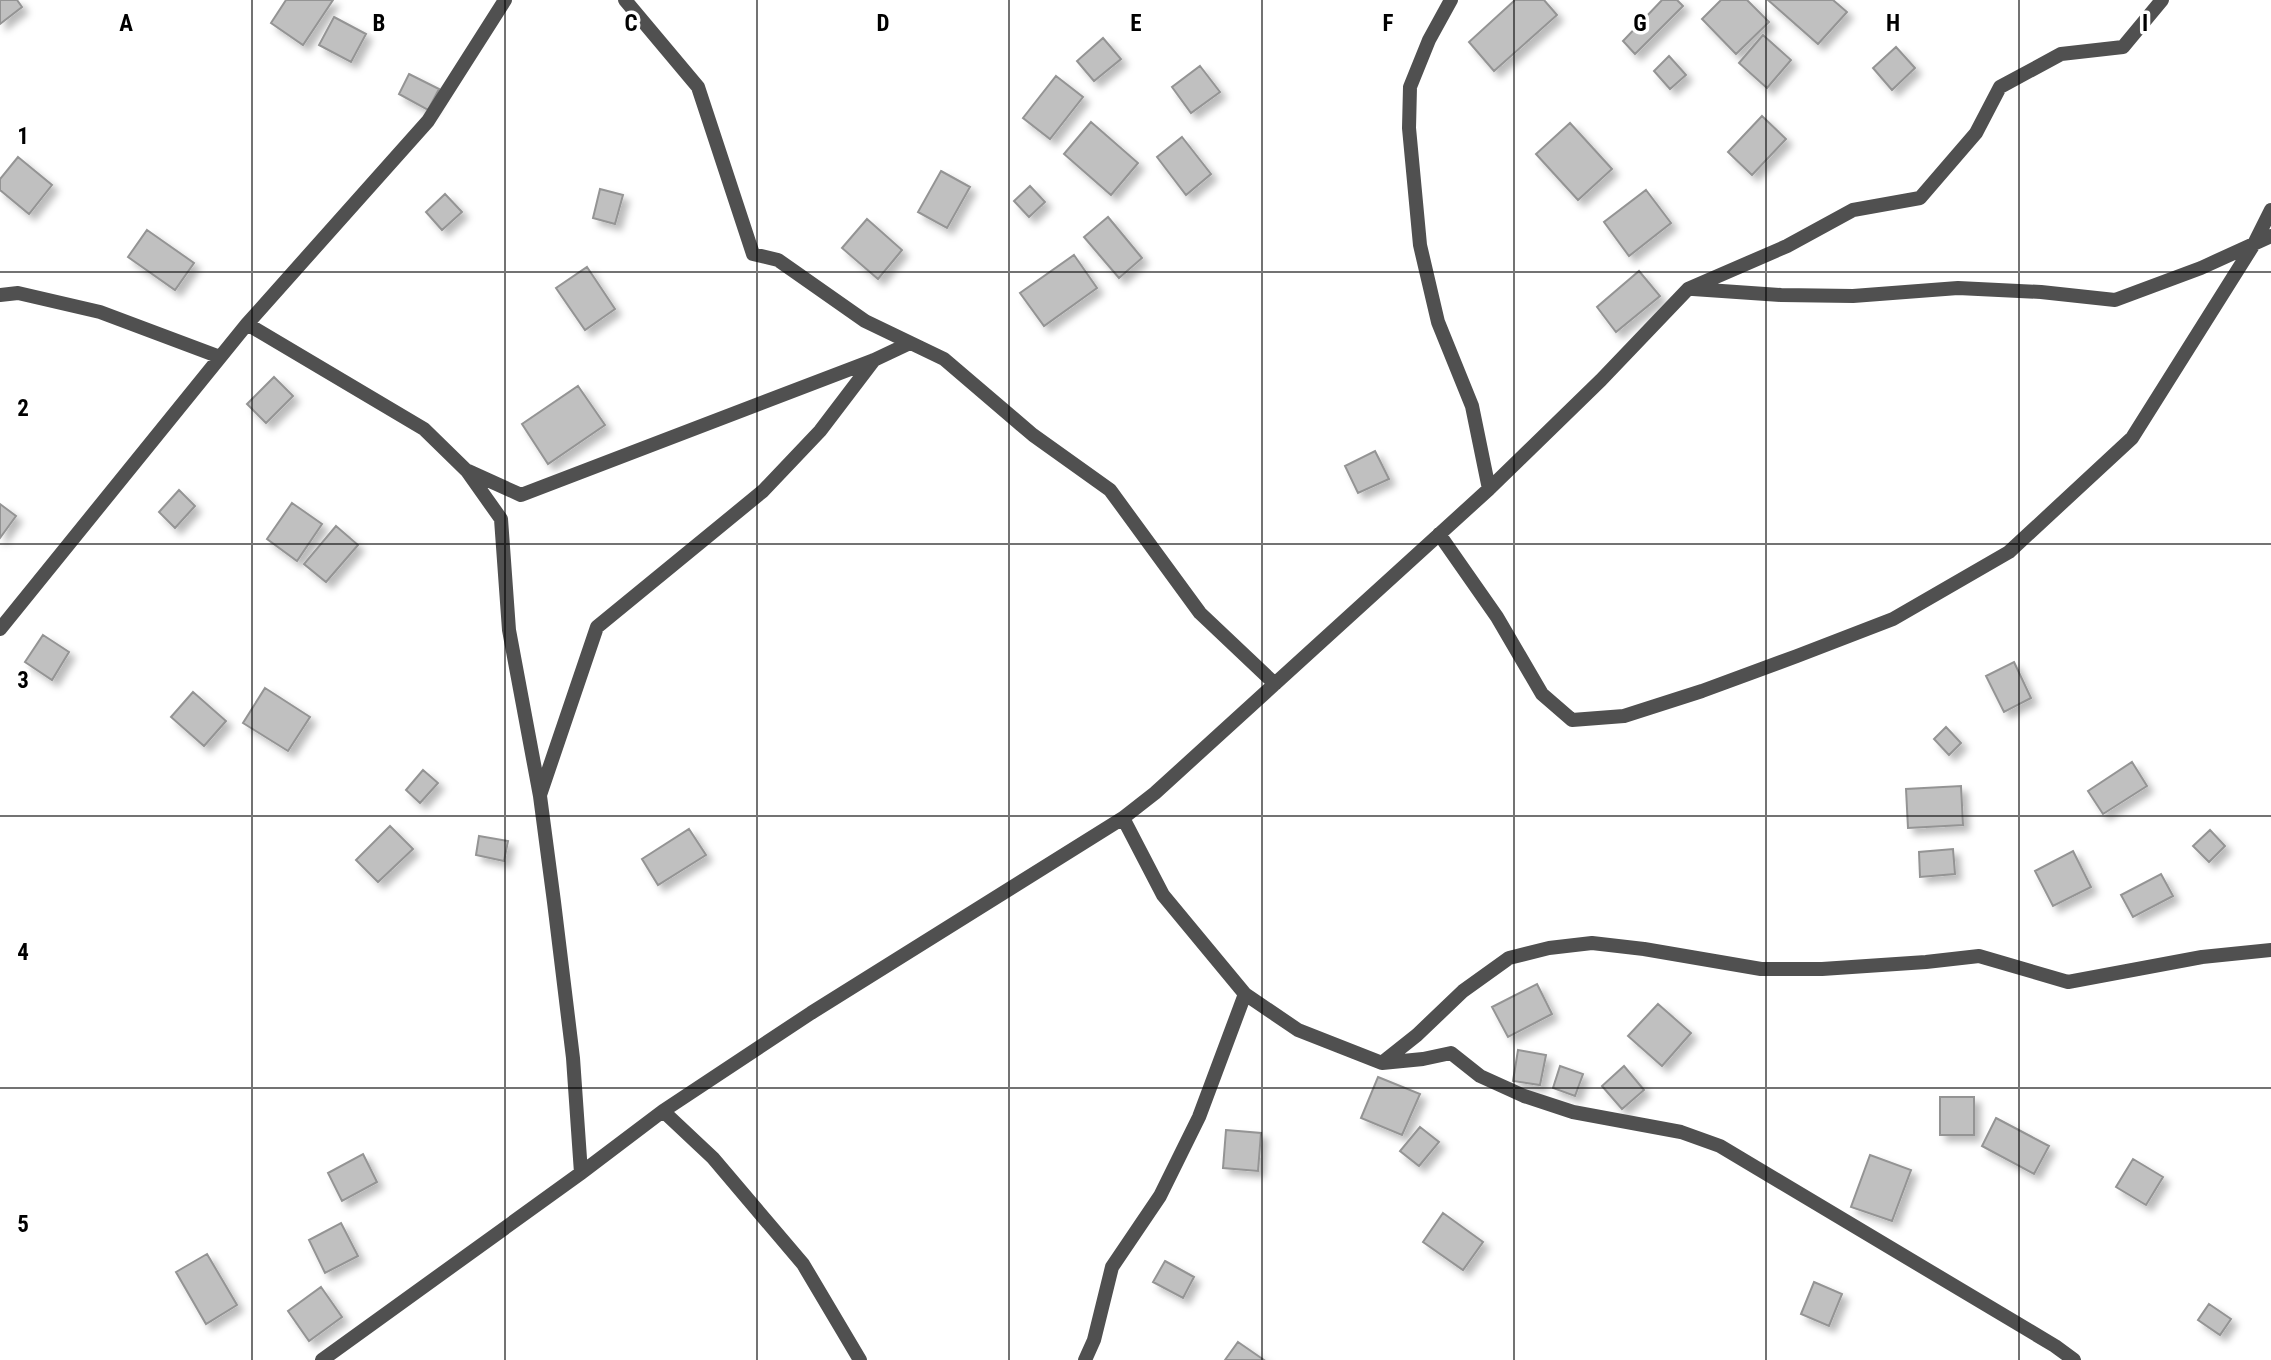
<svg xmlns="http://www.w3.org/2000/svg" width="2271" height="1360" font-family="'Roboto Condensed',sans-serif">
	<style>
		.building { fill: #c0c0c0; stroke: #949494; stroke-width: 2; filter: url(#shadow) }
		.lines { fill: none; stroke-linecap: round; stroke-linejoin: round }
		.street { stroke: #505050; stroke-width: 14 }
		.grid { fill: none; stroke: #000; stroke-width: 2; stroke-opacity: 0.55 }
		.grid-label { font-size: 23px; text-anchor: middle; font-weight: bold; fill: #000; stroke: #fff; stroke-width: 7; stroke-linejoin: round; paint-order: stroke }
	</style>
	<defs>
		<filter id="shadow"><feDropShadow dx="6" dy="6" stdDeviation="3.5" flood-color="#0004"/></filter>
	</defs>
	<rect width="100%" height="100%" fill="#fff"/>
	<path class="building" d="M 0,0 L 17,0 L 22,7 L 0,24 Z
		M 286,0 L 333,0 L 303,45 L 271,23 Z
		M 1515,0 L 1544,0 L 1557,15 L 1494,71 L 1469,42 Z
		M 1662,0 L 1677,0 L 1683,6 L 1635,54 L 1623,41 Z
		M 1721,0 L 1747,0 L 1769,22 L 1736,54 L 1702,19 Z
		M 1768,0 L 1833,0 L 1847,12 L 1818,44 Z
		M 334,17 L 366,34 L 351,62 L 319,45 Z
		M 1763,35 L 1791,60 L 1767,88 L 1739,63 Z
		M 1103,38 L 1121,59 L 1094,81 L 1077,61 Z
		M 1896,47 L 1915,68 L 1892,90 L 1873,68 Z
		M 1669,56 L 1686,75 L 1670,89 L 1654,71 Z
		M 1200,66 L 1220,92 L 1191,113 L 1172,87 Z
		M 409,74 L 439,89 L 428,110 L 399,94 Z
		M 1056,76 L 1083,97 L 1050,139 L 1023,118 Z
		M 1762,116 L 1786,139 L 1752,175 L 1728,152 Z
		M 1091,122 L 1138,163 L 1111,195 L 1064,154 Z
		M 1570,123 L 1612,169 L 1578,200 L 1536,154 Z
		M 1182,137 L 1211,174 L 1186,195 L 1157,157 Z
		M 18,157 L 52,185 L 29,214 L 0,190 L 0,179 Z
		M 941,171 L 970,187 L 947,228 L 918,212 Z
		M 1030,186 L 1045,202 L 1029,217 L 1014,201 Z
		M 600,189 L 623,195 L 615,224 L 593,218 Z
		M 1646,190 L 1671,223 L 1629,256 L 1604,222 Z
		M 445,194 L 462,212 L 442,230 L 426,212 Z
		M 1108,217 L 1142,258 L 1119,278 L 1084,237 Z
		M 867,219 L 902,250 L 878,279 L 842,248 Z
		M 147,230 L 194,263 L 175,290 L 128,257 Z
		M 1074,255 L 1097,288 L 1044,326 L 1020,293 Z
		M 587,267 L 615,309 L 585,330 L 556,288 Z
		M 1639,271 L 1660,296 L 1616,332 L 1597,307 Z
		M 274,377 L 293,396 L 266,423 L 247,404 Z
		M 578,386 L 605,425 L 548,464 L 522,424 Z
		M 1375,451 L 1389,479 L 1358,493 L 1345,466 Z
		M 179,490 L 195,506 L 175,528 L 159,512 Z
		M 292,503 L 322,524 L 297,561 L 267,539 Z
		M 0,504 L 16,516 L 0,538 Z
		M 336,526 L 358,545 L 326,582 L 304,564 Z
		M 43,635 L 69,652 L 52,680 L 25,662 Z
		M 2014,662 L 2031,698 L 2004,712 L 1986,676 Z
		M 265,688 L 310,717 L 288,751 L 243,723 Z
		M 193,692 L 226,721 L 204,746 L 171,717 Z
		M 1946,727 L 1961,743 L 1949,755 L 1934,739 Z
		M 2132,762 L 2147,786 L 2103,814 L 2088,791 Z
		M 423,770 L 438,783 L 420,803 L 406,790 Z
		M 1961,786 L 1963,825 L 1908,828 L 1906,789 Z
		M 390,826 L 413,849 L 378,882 L 356,860 Z
		M 689,829 L 706,855 L 658,885 L 642,859 Z
		M 2210,830 L 2225,846 L 2209,862 L 2193,846 Z
		M 479,836 L 508,841 L 504,861 L 476,855 Z
		M 1953,849 L 1955,874 L 1920,877 L 1919,852 Z
		M 2073,851 L 2091,887 L 2053,906 L 2035,871 Z
		M 2161,874 L 2173,896 L 2133,917 L 2121,895 Z
		M 1537,984 L 1552,1014 L 1508,1037 L 1492,1007 Z
		M 1658,1004 L 1691,1033 L 1662,1066 L 1628,1036 Z
		M 1518,1050 L 1546,1055 L 1540,1085 L 1513,1081 Z
		M 1560,1066 L 1583,1074 L 1575,1096 L 1553,1088 Z
		M 1624,1066 L 1644,1090 L 1622,1109 L 1602,1086 Z
		M 1378,1077 L 1420,1094 L 1402,1135 L 1361,1118 Z
		M 1940,1097 L 1974,1097 L 1974,1135 L 1940,1135 Z
		M 1996,1118 L 2049,1146 L 2034,1174 L 1982,1146 Z
		M 1420,1127 L 1439,1142 L 1419,1166 L 1400,1151 Z
		M 1226,1130 L 1261,1133 L 1258,1171 L 1223,1168 Z
		M 363,1154 L 377,1182 L 342,1201 L 328,1173 Z
		M 1870,1155 L 1911,1170 L 1892,1221 L 1851,1207 Z
		M 2133,1159 L 2163,1177 L 2146,1205 L 2116,1187 Z
		M 1443,1213 L 1483,1242 L 1463,1270 L 1423,1242 Z
		M 341,1223 L 358,1256 L 325,1273 L 309,1240 Z
		M 207,1254 L 237,1305 L 206,1324 L 176,1272 Z
		M 1165,1261 L 1194,1277 L 1183,1298 L 1153,1282 Z
		M 1814,1282 L 1842,1294 L 1829,1326 L 1801,1314 Z
		M 321,1287 L 342,1317 L 309,1341 L 288,1311 Z
		M 2209,1304 L 2231,1319 L 2220,1335 L 2198,1320 Z
		M 1238,1342 L 1264,1360 L 1225,1360 Z"/>
	<g class="lines">
		<path class="street" d="M 625,0 L 698,87 L 753,254 L 778,260 L 865,321 L 944,359 L 1033,435 L 1110,490 L 1200,613 L 1275,684
			M 1451,0 L 1429,40 L 1410,87 L 1409,128 L 1420,245 L 1438,322 L 1472,406 L 1489,489
			M 1693,289 L 1781,295 L 1853,296 L 1958,288 L 2041,292 L 2115,300 L 2201,268 L 2271,236
			M 0,295 L 18,293 L 100,312 L 220,357
			M 247,324 L 424,429 L 467,471 L 501,519 L 509,630 L 540,796 L 554,902 L 573,1058 L 581,1173
			M 468,471 L 521,495 L 874,360 L 910,343
			M 1439,534 L 1497,617 L 1542,694 L 1572,720 L 1624,716 L 1702,691 L 1797,656 L 1893,619 L 2009,552 L 2132,438 L 2254,244 L 2271,210
			M 0,629 L 247,324 L 428,121 L 505,0
			M 540,795 L 597,627 L 763,491 L 820,431 L 874,360
			M 1123,818 L 1163,895 L 1245,994 L 1298,1030 L 1382,1063 L 1423,1059 L 1451,1053 L 1480,1076 L 1524,1096 L 1573,1112 L 1681,1132 L 1720,1146 L 2055,1346 L 2074,1360
			M 1383,1062 L 1417,1035 L 1463,991 L 1509,958 L 1549,948 L 1592,943 L 1644,949 L 1761,969 L 1822,969 L 1926,962 L 1979,956 L 2068,982 L 2202,957 L 2271,950
			M 663,1111 L 713,1158 L 803,1264 L 860,1360
			M 322,1360 L 581,1173 L 663,1111 L 811,1013 L 1123,818 L 1155,793 L 1489,489 L 1601,380 L 1688,289 L 1787,246 L 1853,210 L 1920,198 L 1976,133 L 2000,87 L 2061,54 L 2123,47 L 2162,0
			M 1085,1360 L 1094,1340 L 1112,1267 L 1160,1196 L 1199,1117 L 1245,994"/>
	</g>
	<path class="grid" d="M 252,0 L 252,1360M 505,0 L 505,1360M 757,0 L 757,1360M 1009,0 L 1009,1360M 1262,0 L 1262,1360M 1514,0 L 1514,1360M 1766,0 L 1766,1360M 2019,0 L 2019,1360M 0,272 L 2271,272M 0,544 L 2271,544M 0,816 L 2271,816M 0,1088 L 2271,1088"/>
	<g class="grid-label">
		<text x="126" y="31">A</text>
		<text x="379" y="31">B</text>
		<text x="631" y="31">C</text>
		<text x="883" y="31">D</text>
		<text x="1136" y="31">E</text>
		<text x="1388" y="31">F</text>
		<text x="1640" y="31">G</text>
		<text x="1893" y="31">H</text>
		<text x="2145" y="31">I</text>
		<text x="23" y="144">1</text>
		<text x="23" y="416">2</text>
		<text x="23" y="688">3</text>
		<text x="23" y="960">4</text>
		<text x="23" y="1232">5</text>
	</g>
</svg>
